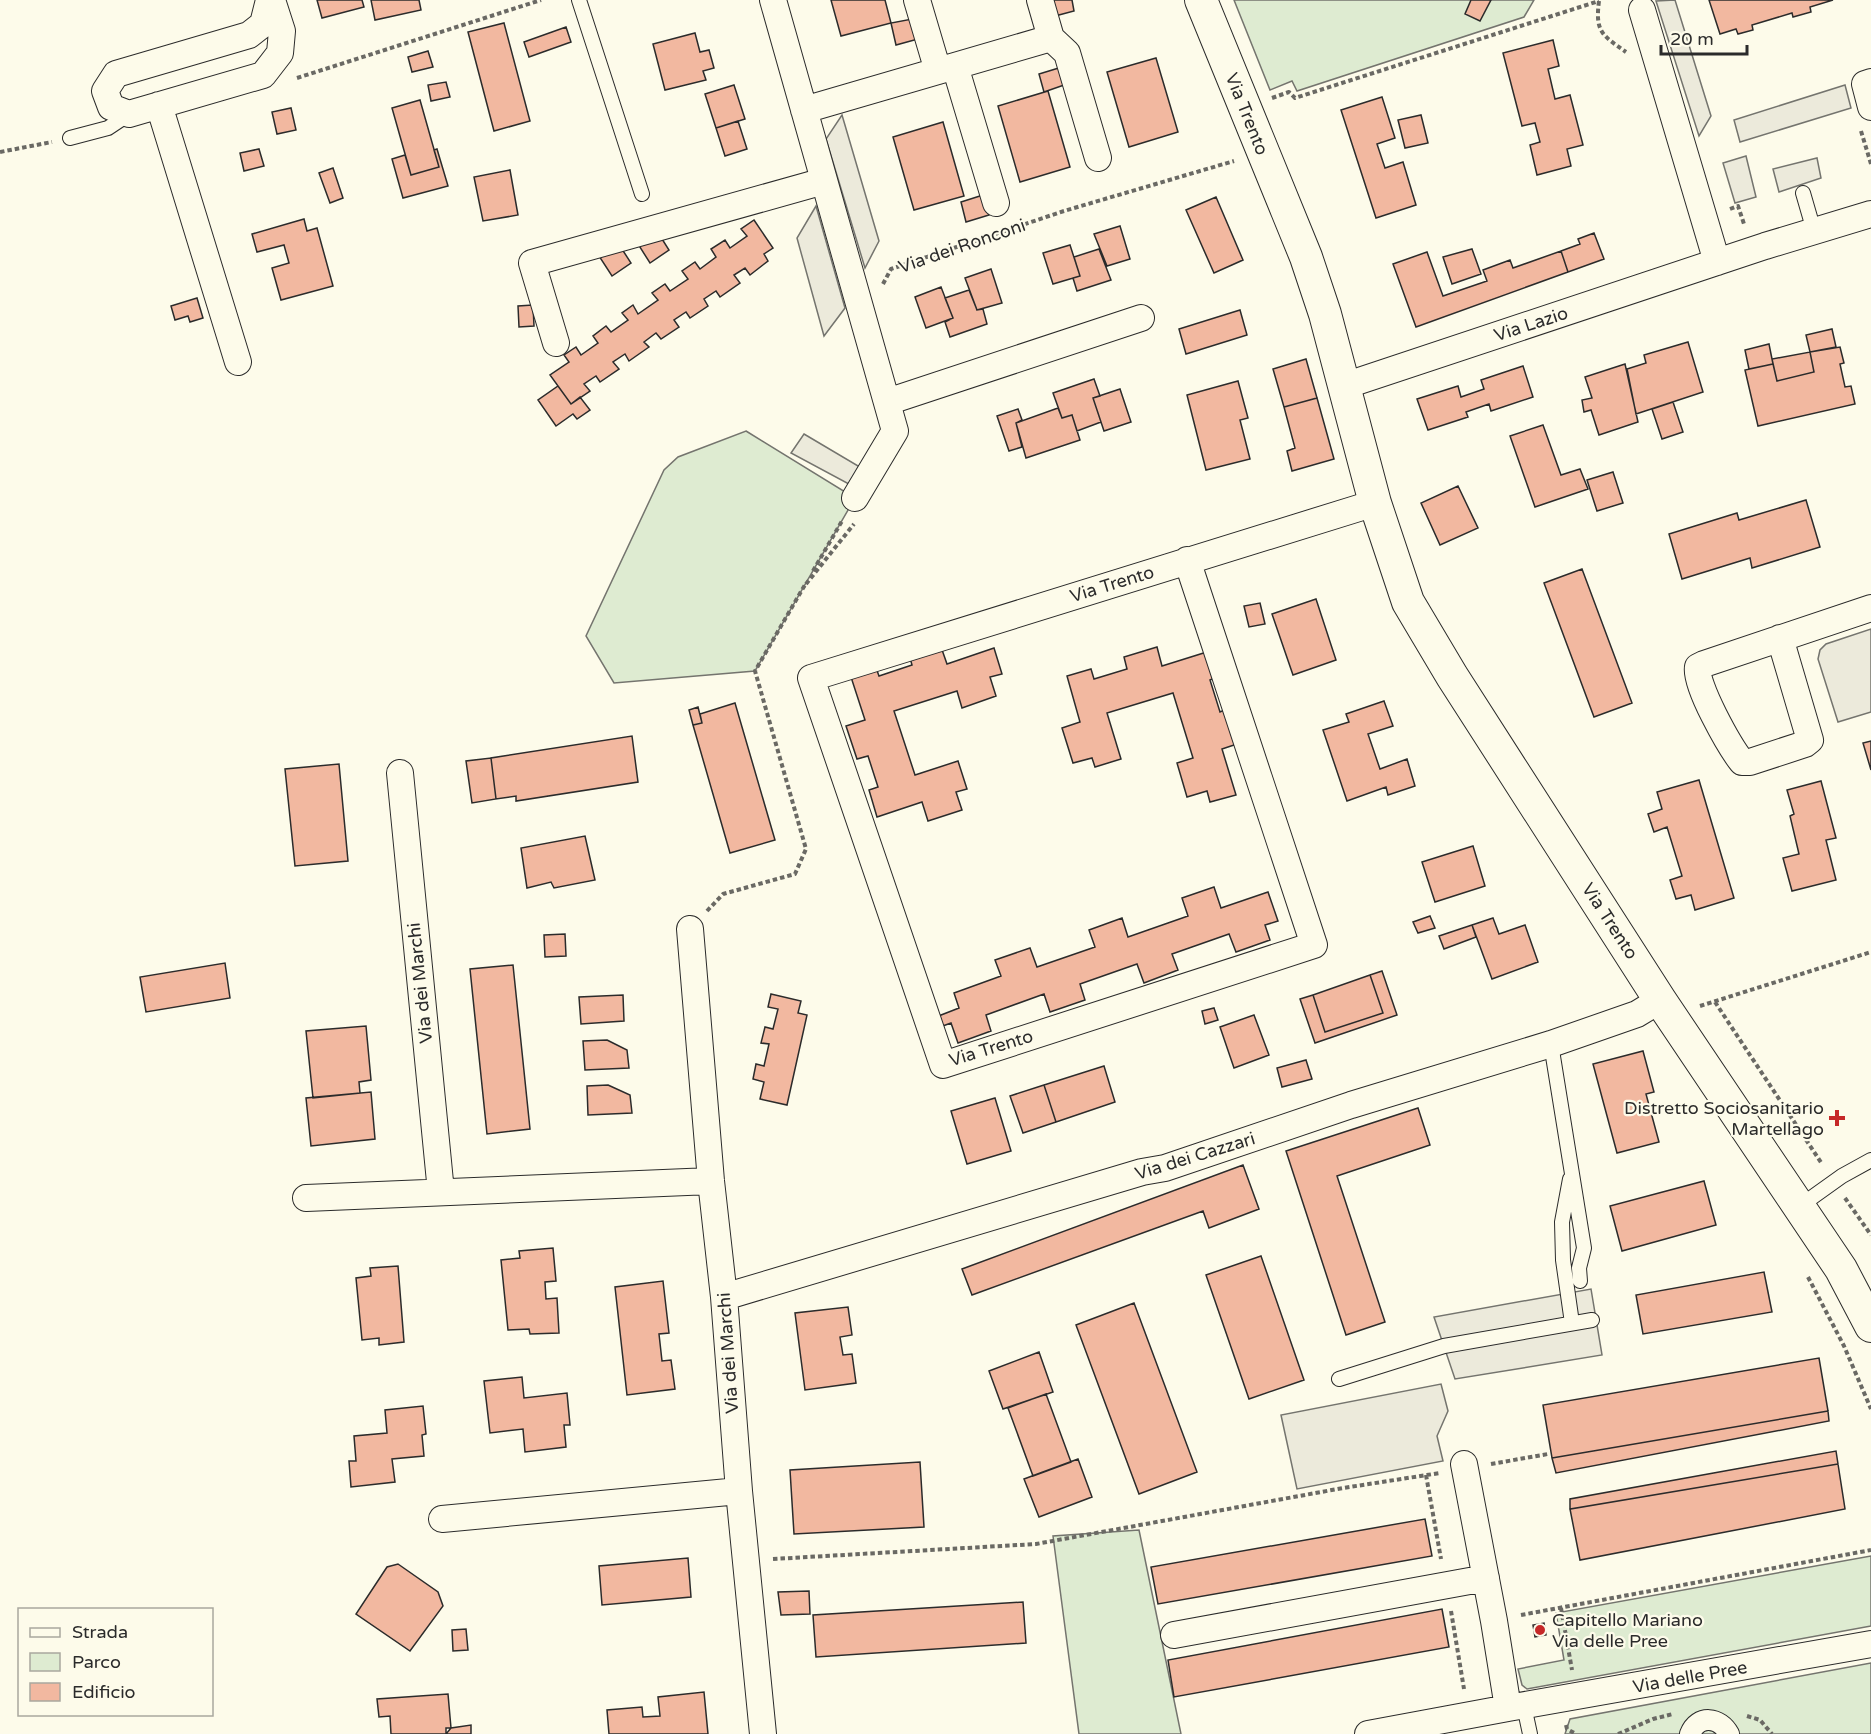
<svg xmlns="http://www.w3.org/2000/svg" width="1871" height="1734" font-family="'Varela Round',sans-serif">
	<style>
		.green { fill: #deebd1; stroke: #74746e; stroke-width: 1.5 }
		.parking { fill: #eceadb; stroke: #74746e; stroke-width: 1.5 }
		.building { fill: #f2b8a0; stroke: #2b2b2b; stroke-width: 1.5 }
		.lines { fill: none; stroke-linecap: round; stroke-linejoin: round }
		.service-casing { stroke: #2b2b2b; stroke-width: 16 }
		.pedestrian-casing { stroke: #2b2b2b; stroke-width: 22 }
		.minor-casing { stroke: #2b2b2b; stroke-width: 28 }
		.tertiary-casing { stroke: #2b2b2b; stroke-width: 34 }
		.path { stroke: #6a6964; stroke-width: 4; stroke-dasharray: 4.5 3; stroke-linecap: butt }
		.service { stroke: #fdfbea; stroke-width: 14 }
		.pedestrian { stroke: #fdfbea; stroke-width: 20 }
		.minor { stroke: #fdfbea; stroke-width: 26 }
		.tertiary { stroke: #fdfbea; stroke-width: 32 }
		.poi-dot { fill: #c62828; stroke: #fdfbea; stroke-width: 2 }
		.labels { text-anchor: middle; stroke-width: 4.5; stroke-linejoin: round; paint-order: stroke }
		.street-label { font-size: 18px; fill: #2b2b2b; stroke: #fdfbea }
		.poi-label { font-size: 18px; fill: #2b2b2b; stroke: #fdfbea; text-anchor: end }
	</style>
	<rect width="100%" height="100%" fill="#fdfbea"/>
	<path class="green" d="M 1234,0 L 1534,0 L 1524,17 L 1297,91 L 1292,81 L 1270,90 Z
		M 746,431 L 855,498 L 755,671 L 614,683 L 586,636 L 664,470 L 678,457 Z
		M 1139,1530 L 1181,1734 L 1079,1734 L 1053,1536 Z
		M 1871,1556 L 1871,1626 L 1527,1689 L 1522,1685 L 1518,1669 L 1564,1660 L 1556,1613 Z
		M 1871,1663 L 1871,1734 L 1565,1734 L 1570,1719 Z"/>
	<path class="parking" d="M 1675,0 L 1711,116 L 1699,136 L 1656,1 Z
		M 1845,85 L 1851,108 L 1740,142 L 1734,120 Z
		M 842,115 L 879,241 L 865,268 L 826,139 Z
		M 1746,156 L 1756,197 L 1735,203 L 1723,163 Z
		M 1817,158 L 1821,178 L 1779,192 L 1773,169 Z
		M 816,206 L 845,308 L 824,336 L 797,238 Z
		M 804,434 L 870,473 L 860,490 L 791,453 Z
		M 1871,629 L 1871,712 L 1838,722 L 1818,659 L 1820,650 L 1826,644 Z
		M 1591,1289 L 1602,1355 L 1455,1379 L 1434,1317 Z
		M 1441,1384 L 1448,1411 L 1437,1436 L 1443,1461 L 1297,1489 L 1281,1415 Z"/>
	<path class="building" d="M 317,0 L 362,0 L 364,7 L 322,18 Z
		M 371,0 L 419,0 L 421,10 L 375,20 Z
		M 831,0 L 885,0 L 891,23 L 841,36 Z
		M 1051,0 L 1072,0 L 1074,11 L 1055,16 Z
		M 1471,0 L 1491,0 L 1480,21 L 1465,14 Z
		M 1709,0 L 1833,0 L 1810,7 L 1811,12 L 1793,17 L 1792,13 L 1752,25 L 1753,30 L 1738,34 L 1736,29 L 1720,34 Z
		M 912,19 L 918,39 L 896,45 L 891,23 Z
		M 504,23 L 530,121 L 494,131 L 468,32 Z
		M 566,27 L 571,42 L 529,57 L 524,42 Z
		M 695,33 L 700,52 L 709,50 L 714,68 L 703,71 L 706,80 L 665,90 L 653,44 Z
		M 1553,40 L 1559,66 L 1548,69 L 1555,99 L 1570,95 L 1583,145 L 1567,149 L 1571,166 L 1537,175 L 1530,145 L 1540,142 L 1535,123 L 1522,126 L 1503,53 Z
		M 428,51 L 433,67 L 412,72 L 408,57 Z
		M 1156,58 L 1178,132 L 1129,147 L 1107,72 Z
		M 1062,67 L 1067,84 L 1044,92 L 1039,74 Z
		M 446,82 L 450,97 L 431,101 L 428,85 Z
		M 734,85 L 745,119 L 716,128 L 705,94 Z
		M 1048,91 L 1070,167 L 1020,182 L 998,106 Z
		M 1382,97 L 1395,138 L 1377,144 L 1385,168 L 1403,162 L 1416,205 L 1376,218 L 1341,110 Z
		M 420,100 L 439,167 L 411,175 L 392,108 Z
		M 291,108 L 296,130 L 277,134 L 272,112 Z
		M 1421,115 L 1428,143 L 1405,148 L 1398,120 Z
		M 738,121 L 747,149 L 725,156 L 716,128 Z
		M 943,122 L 964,196 L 914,210 L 893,137 Z
		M 259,149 L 264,166 L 244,171 L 240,153 Z
		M 437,149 L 448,186 L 403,198 L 392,159 L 405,155 L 411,175 L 439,167 L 434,150 Z
		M 333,168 L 343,198 L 330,203 L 319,173 Z
		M 510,170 L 518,215 L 483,221 L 474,177 Z
		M 983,195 L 989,215 L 966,222 L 961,202 Z
		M 1216,197 L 1243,260 L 1214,273 L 1186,210 Z
		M 304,219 L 307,231 L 317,228 L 333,286 L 281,300 L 272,268 L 289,263 L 284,245 L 257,252 L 252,234 Z
		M 754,220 L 773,248 L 764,254 L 768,261 L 750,275 L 745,268 L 734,275 L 740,283 L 720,297 L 716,291 L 704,299 L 708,306 L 690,318 L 686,312 L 674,320 L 679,327 L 661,339 L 656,333 L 644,342 L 649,347 L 629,361 L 625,354 L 613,362 L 619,369 L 600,382 L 596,376 L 584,384 L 590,391 L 571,404 L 550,375 L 569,362 L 564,355 L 576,347 L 581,355 L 598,343 L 593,336 L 606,326 L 611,332 L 628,320 L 622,313 L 633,305 L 638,314 L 658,300 L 652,293 L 665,284 L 670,291 L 688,279 L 682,271 L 695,262 L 700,269 L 716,257 L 711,249 L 725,240 L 730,248 L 747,236 L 741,229 Z
		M 1120,226 L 1130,259 L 1107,266 L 1094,234 Z
		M 657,231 L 669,250 L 650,263 L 638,244 Z
		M 1594,233 L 1604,259 L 1568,272 L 1561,251 L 1580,244 L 1578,239 Z
		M 618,243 L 631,263 L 612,276 L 599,256 Z
		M 1070,245 L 1080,276 L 1053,284 L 1043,253 Z
		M 1099,249 L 1111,280 L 1077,291 L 1073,278 L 1080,276 L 1074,257 Z
		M 1472,249 L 1481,274 L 1452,284 L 1443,257 Z
		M 1561,251 L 1568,272 L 1416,327 L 1393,264 L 1427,252 L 1443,296 L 1487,281 L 1483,270 L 1510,260 L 1513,268 Z
		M 991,269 L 1002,303 L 977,310 L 965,278 Z
		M 941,287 L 953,318 L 926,328 L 915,297 Z
		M 969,290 L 977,310 L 983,309 L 987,324 L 950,337 L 945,322 L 953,318 L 945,298 Z
		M 197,298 L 203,318 L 190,322 L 188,316 L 175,320 L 171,306 Z
		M 533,305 L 534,326 L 519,327 L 518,306 Z
		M 1240,310 L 1247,335 L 1186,354 L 1179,329 Z
		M 1832,329 L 1836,347 L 1810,352 L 1806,335 Z
		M 1688,342 L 1703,392 L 1636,414 L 1627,369 L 1646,363 L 1644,355 Z
		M 1769,344 L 1773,364 L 1749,369 L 1745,350 Z
		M 1840,347 L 1844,363 L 1840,364 L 1845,387 L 1851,386 L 1855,404 L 1758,426 L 1745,370 L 1773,364 L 1777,381 L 1814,372 L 1810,352 Z
		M 1810,352 L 1814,372 L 1777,381 L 1772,359 Z
		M 1306,359 L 1317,398 L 1284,407 L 1273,369 Z
		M 1625,364 L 1638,422 L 1599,435 L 1591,410 L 1584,412 L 1582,400 L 1592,398 L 1585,377 Z
		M 1523,366 L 1533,397 L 1491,411 L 1489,404 L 1466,412 L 1468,417 L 1428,430 L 1417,399 L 1458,386 L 1461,397 L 1484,389 L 1481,380 Z
		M 1094,379 L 1100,396 L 1093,398 L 1101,422 L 1077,431 L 1072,415 L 1062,418 L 1053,393 Z
		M 1238,381 L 1248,418 L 1240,420 L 1250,459 L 1206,470 L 1187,395 Z
		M 558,386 L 571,404 L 580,397 L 590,410 L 577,419 L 573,414 L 556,426 L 538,400 Z
		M 1120,389 L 1131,422 L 1104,431 L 1093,398 Z
		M 1317,398 L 1334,459 L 1292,471 L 1287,451 L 1295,448 L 1284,407 Z
		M 1673,402 L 1683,432 L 1662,439 L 1652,409 Z
		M 1058,408 L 1062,418 L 1072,415 L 1080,440 L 1026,458 L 1016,423 Z
		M 1018,409 L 1022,420 L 1016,423 L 1022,447 L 1009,451 L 997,416 Z
		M 1543,425 L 1561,475 L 1580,469 L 1588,489 L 1535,507 L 1510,436 Z
		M 1613,472 L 1623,503 L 1597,511 L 1587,480 Z
		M 1458,486 L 1478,528 L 1440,545 L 1421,503 Z
		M 1806,500 L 1820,547 L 1752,568 L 1750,558 L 1682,579 L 1669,534 L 1737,513 L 1739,520 Z
		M 1582,569 L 1632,703 L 1594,717 L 1544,583 Z
		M 1316,599 L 1336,660 L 1293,675 L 1272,614 Z
		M 1260,603 L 1265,624 L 1249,627 L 1244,606 Z
		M 940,644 L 947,664 L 994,648 L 1002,674 L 990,677 L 996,696 L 962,708 L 957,691 L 894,711 L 915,775 L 958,761 L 967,789 L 956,792 L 962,810 L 928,821 L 922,802 L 877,817 L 869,790 L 878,787 L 868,756 L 857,759 L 846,726 L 865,720 L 850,674 L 875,665 L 879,676 L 912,665 L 909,654 Z
		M 1157,647 L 1162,666 L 1210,651 L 1217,677 L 1210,680 L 1220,712 L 1229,708 L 1240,743 L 1222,749 L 1236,795 L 1210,802 L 1207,791 L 1187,797 L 1177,763 L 1193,758 L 1173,693 L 1107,713 L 1121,759 L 1095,767 L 1092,758 L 1073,763 L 1062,728 L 1080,722 L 1067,676 L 1091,669 L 1094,679 L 1127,669 L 1124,657 Z
		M 1384,701 L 1393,726 L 1368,734 L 1380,769 L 1407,759 L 1415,786 L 1388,795 L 1386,787 L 1347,801 L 1323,730 L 1349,722 L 1346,714 Z
		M 735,703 L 775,840 L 730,853 L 693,725 L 702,723 L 700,714 Z
		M 698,707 L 702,723 L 693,725 L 689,710 Z
		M 632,736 L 638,782 L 516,801 L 516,796 L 496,799 L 491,758 Z
		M 1871,741 L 1871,770 L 1863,743 Z
		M 491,758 L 496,799 L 472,803 L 466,761 Z
		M 339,764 L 348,861 L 295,866 L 285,769 Z
		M 1699,780 L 1734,898 L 1695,910 L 1691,895 L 1676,899 L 1670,880 L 1682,876 L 1667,827 L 1654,832 L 1648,814 L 1662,809 L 1657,792 Z
		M 1821,781 L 1836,838 L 1826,840 L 1836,880 L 1792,891 L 1783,858 L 1799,854 L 1790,816 L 1794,814 L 1787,790 Z
		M 585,836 L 595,880 L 554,888 L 551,882 L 527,888 L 521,848 Z
		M 1473,846 L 1485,886 L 1435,902 L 1422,862 Z
		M 1214,887 L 1221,908 L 1268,892 L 1278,921 L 1265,925 L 1270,940 L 1236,952 L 1229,934 L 1172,954 L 1178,970 L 1144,983 L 1137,964 L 1080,984 L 1085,1000 L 1050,1012 L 1044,994 L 986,1015 L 991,1031 L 958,1043 L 951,1023 L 940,1027 L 936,1017 L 959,1008 L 954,993 L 1001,976 L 995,960 L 1030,948 L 1037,967 L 1095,947 L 1089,930 L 1122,918 L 1128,937 L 1188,916 L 1182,898 Z
		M 1430,916 L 1435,928 L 1418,933 L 1413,922 Z
		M 1493,918 L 1499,934 L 1525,925 L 1538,962 L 1492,979 L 1472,925 Z
		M 1472,925 L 1476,937 L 1444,949 L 1439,936 Z
		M 565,934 L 566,956 L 545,957 L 544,935 Z
		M 225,963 L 230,998 L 146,1012 L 140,977 Z
		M 513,965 L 530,1129 L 487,1134 L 470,969 Z
		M 1382,971 L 1397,1015 L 1315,1043 L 1300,999 L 1313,995 L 1325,1032 L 1383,1013 L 1370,975 Z
		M 1370,975 L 1383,1013 L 1325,1032 L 1313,995 Z
		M 771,994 L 801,1001 L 798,1013 L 807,1015 L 787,1105 L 760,1099 L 764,1082 L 753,1079 L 756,1064 L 764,1066 L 769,1044 L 761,1043 L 765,1027 L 773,1029 L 778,1009 L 768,1007 Z
		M 623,995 L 624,1021 L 581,1024 L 579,997 Z
		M 1214,1008 L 1218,1020 L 1205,1024 L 1202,1011 Z
		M 1254,1015 L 1269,1055 L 1234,1068 L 1220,1027 Z
		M 366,1026 L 371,1080 L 359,1082 L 360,1093 L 313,1098 L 306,1031 Z
		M 607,1040 L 627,1050 L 629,1068 L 585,1070 L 583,1041 Z
		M 1643,1051 L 1654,1092 L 1646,1094 L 1659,1142 L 1617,1153 L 1593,1064 Z
		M 1306,1060 L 1312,1079 L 1282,1087 L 1277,1068 Z
		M 1104,1066 L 1115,1102 L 1056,1122 L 1044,1085 Z
		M 608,1085 L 630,1095 L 632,1113 L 588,1115 L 587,1086 Z
		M 1044,1085 L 1056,1122 L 1023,1133 L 1010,1096 Z
		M 371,1092 L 375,1139 L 311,1146 L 306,1098 Z
		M 995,1098 L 1011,1151 L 967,1164 L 951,1111 Z
		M 1418,1108 L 1430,1145 L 1337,1176 L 1385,1322 L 1346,1335 L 1286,1151 Z
		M 1243,1165 L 1259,1209 L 1209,1228 L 1203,1211 L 972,1295 L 962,1269 Z
		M 1704,1181 L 1716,1225 L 1622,1251 L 1610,1206 Z
		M 553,1248 L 556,1281 L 545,1282 L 546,1299 L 557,1298 L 559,1333 L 530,1334 L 529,1329 L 508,1330 L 501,1260 L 520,1258 L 519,1251 Z
		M 1261,1256 L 1304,1380 L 1249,1399 L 1206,1275 Z
		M 398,1266 L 404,1342 L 379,1345 L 379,1338 L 362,1340 L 356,1278 L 371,1276 L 370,1268 Z
		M 1764,1272 L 1772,1312 L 1643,1334 L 1636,1295 Z
		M 663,1281 L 669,1333 L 659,1334 L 662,1361 L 671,1360 L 675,1389 L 627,1395 L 615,1287 Z
		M 1134,1303 L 1197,1472 L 1139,1494 L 1076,1325 Z
		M 848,1307 L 852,1335 L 840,1337 L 843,1355 L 852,1354 L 856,1383 L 805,1390 L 795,1313 Z
		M 1039,1352 L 1053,1392 L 1003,1409 L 989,1371 Z
		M 1819,1358 L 1828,1411 L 1552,1458 L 1543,1405 Z
		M 522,1377 L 524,1398 L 567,1393 L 570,1425 L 564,1425 L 566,1447 L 525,1452 L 523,1429 L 490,1433 L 484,1381 Z
		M 1046,1394 L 1071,1462 L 1033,1476 L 1008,1408 Z
		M 423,1406 L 426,1434 L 422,1435 L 424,1456 L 392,1459 L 395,1482 L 351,1487 L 349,1461 L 356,1461 L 354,1436 L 387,1433 L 385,1410 Z
		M 1828,1411 L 1829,1421 L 1556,1473 L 1552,1458 Z
		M 1836,1451 L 1838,1464 L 1570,1509 L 1570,1499 Z
		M 1078,1459 L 1092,1497 L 1039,1517 L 1024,1479 Z
		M 920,1462 L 924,1527 L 794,1534 L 790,1470 Z
		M 1838,1464 L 1845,1509 L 1580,1560 L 1570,1509 Z
		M 1425,1519 L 1432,1556 L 1158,1604 L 1151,1567 Z
		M 688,1558 L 691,1597 L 602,1605 L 599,1566 Z
		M 398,1564 L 438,1592 L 443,1606 L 410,1651 L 356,1614 L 387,1567 Z
		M 809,1591 L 810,1614 L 781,1615 L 778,1592 Z
		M 1023,1602 L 1026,1643 L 816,1657 L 813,1615 Z
		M 1442,1609 L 1449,1647 L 1174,1697 L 1168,1660 Z
		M 1544,1623 L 1546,1635 L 1535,1637 L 1533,1625 Z
		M 466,1629 L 468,1650 L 453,1651 L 452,1630 Z
		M 704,1692 L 708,1734 L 609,1734 L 607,1710 L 642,1707 L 643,1717 L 660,1716 L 658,1697 Z
		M 448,1694 L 451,1728 L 446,1728 L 446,1734 L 391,1734 L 390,1716 L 379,1717 L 377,1699 Z
		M 471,1725 L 471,1734 L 446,1734 L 451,1728 Z"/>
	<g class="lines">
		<defs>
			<path id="service" d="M 579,0 L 642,194
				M 70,138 L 108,128 L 129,114
				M 1803,193 L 1814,231
				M 1551,1044 L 1584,1248 L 1579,1268 L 1580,1281
				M 1570,1179 L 1562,1222 L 1563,1260 L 1572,1323
				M 1800,1206 L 1842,1176 L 1871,1160
				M 1339,1379 L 1444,1346 L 1592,1320
				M 1524,1706 L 1530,1734"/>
			<path id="pedestrian" d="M 1690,1734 C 1698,1714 1720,1717 1729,1734"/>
			<path id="minor" d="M 269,0 L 263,24 L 249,35 L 116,74 L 105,91 L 111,107 L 129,114 L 263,75 L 280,53 L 282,31 L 272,0
				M 773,0 L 895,431 L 855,498
				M 917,0 L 938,71
				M 1040,0 L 1051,38 L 1067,53 L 1098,158
				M 1642,10 L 1717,262
				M 955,66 L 996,203
				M 1871,82 L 1865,84 L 1871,107
				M 159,105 L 238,362
				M 804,110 L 1051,38
				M 556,343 L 532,263 L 824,181
				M 1344,386 L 1765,246 L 1871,214
				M 887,402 L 1141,318
				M 1187,560 L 1314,945 L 943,1065 L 811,678 L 1375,503
				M 1780,638 L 1810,740 L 1805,744 L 1750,762 L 1742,762 C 1730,747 1694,684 1698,667 L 1704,664 L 1871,608
				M 400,773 L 441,1192
				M 690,929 L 711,1181 L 724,1297 L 739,1491 L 763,1734
				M 306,1198 L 711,1181
				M 724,1297 L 1142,1172 L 1165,1168 L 1351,1105 L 1551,1044 L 1637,1014 L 1660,1000
				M 442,1519 L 739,1491
				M 1174,1635 L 1486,1578
				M 1508,1708 L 1871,1644
				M 1368,1734 L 1508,1708 L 1494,1621 L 1464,1464"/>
			<path id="tertiary" d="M 1201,0 L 1306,257 L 1325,314 L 1375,503 L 1408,602 L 1452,676 L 1660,1000 L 1841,1269 L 1871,1326"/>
		</defs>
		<use href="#service" class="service-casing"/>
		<use href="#pedestrian" class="pedestrian-casing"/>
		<use href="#minor" class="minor-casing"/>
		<use href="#tertiary" class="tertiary-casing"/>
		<path class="path" d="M 1599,1 C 1595,32 1602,35 1626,52
			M 297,78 L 541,0
			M 1272,98 L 1289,92 L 1295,98 L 1599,1
			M 1861,131 L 1871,164
			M 0,152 L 52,142
			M 1730,209 L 1738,206 L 1744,224
			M 883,284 L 891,269 L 1064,211 L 1234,161
			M 813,571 L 842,521
			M 806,584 L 854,524
			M 707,911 L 723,894 L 795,874 L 806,849 L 755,671 L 806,583
			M 1715,1002 L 1822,1164
			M 1700,1006 L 1871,952
			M 1845,1198 L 1871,1235
			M 1808,1277 L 1844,1346 L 1871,1409
			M 1491,1464 L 1548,1454
			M 1426,1475 L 1441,1559
			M 773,1559 L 1036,1544 L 1343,1488 L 1440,1473
			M 1561,1608 L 1572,1670
			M 1451,1611 L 1464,1689
			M 1521,1615 L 1871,1550
			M 1747,1716 L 1760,1720 L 1772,1734
			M 1566,1725 L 1567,1729 L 1576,1734
			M 1618,1734 L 1653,1719 L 1673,1714"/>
		<use href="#service" class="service"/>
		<use href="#pedestrian" class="pedestrian"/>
		<use href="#minor" class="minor"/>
		<use href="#tertiary" class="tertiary"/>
	</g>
	<g class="poi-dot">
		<path d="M1834 1109h6v6h6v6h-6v6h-6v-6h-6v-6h6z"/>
		<circle cx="1540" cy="1630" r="6"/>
	</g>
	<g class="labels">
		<g class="street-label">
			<text transform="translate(1247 114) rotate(68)" y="6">Via Trento</text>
			<text transform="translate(962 246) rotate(-19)" y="6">Via dei Ronconi</text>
			<text transform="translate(1531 324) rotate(-18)" y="6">Via Lazio</text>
			<text transform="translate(1112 584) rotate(-17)" y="6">Via Trento</text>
			<text transform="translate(1610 921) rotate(57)" y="6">Via Trento</text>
			<text transform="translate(420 983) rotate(-96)" y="6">Via dei Marchi</text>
			<text transform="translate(991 1048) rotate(-17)" y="6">Via Trento</text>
			<text transform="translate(1195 1156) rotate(-17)" y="6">Via dei Cazzari</text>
			<text transform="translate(728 1353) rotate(-94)" y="6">Via dei Marchi</text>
			<text transform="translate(1690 1677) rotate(-10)" y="6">Via delle Pree</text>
		</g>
		<g class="poi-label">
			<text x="1824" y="1114">Distretto Sociosanitario<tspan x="1824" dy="21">Martellago</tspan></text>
			<text x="1552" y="1626" text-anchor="start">Capitello Mariano<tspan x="1552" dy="21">Via delle Pree</tspan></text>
		</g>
	</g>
	<rect x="18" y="1608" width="195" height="108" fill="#fdfbea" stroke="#a9a89e" stroke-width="1.5"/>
	<rect x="30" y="1628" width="30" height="9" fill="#fdfbea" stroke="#a9a89e" stroke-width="1.5"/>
	<text x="72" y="1638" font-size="18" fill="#2b2b2b">Strada</text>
	<rect x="30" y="1653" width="30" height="18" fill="#deebd1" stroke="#a9a89e" stroke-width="1.5"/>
	<text x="72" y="1668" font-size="18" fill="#2b2b2b">Parco</text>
	<rect x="30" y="1683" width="30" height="18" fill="#f2b8a0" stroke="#a9a89e" stroke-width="1.5"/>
	<text x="72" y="1698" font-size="18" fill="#2b2b2b">Edificio</text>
	<path d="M1661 45v9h86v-9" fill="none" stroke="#2b2b2b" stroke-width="3"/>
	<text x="1670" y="45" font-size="18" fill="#2b2b2b" stroke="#fdfbea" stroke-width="4.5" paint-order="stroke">20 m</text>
</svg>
